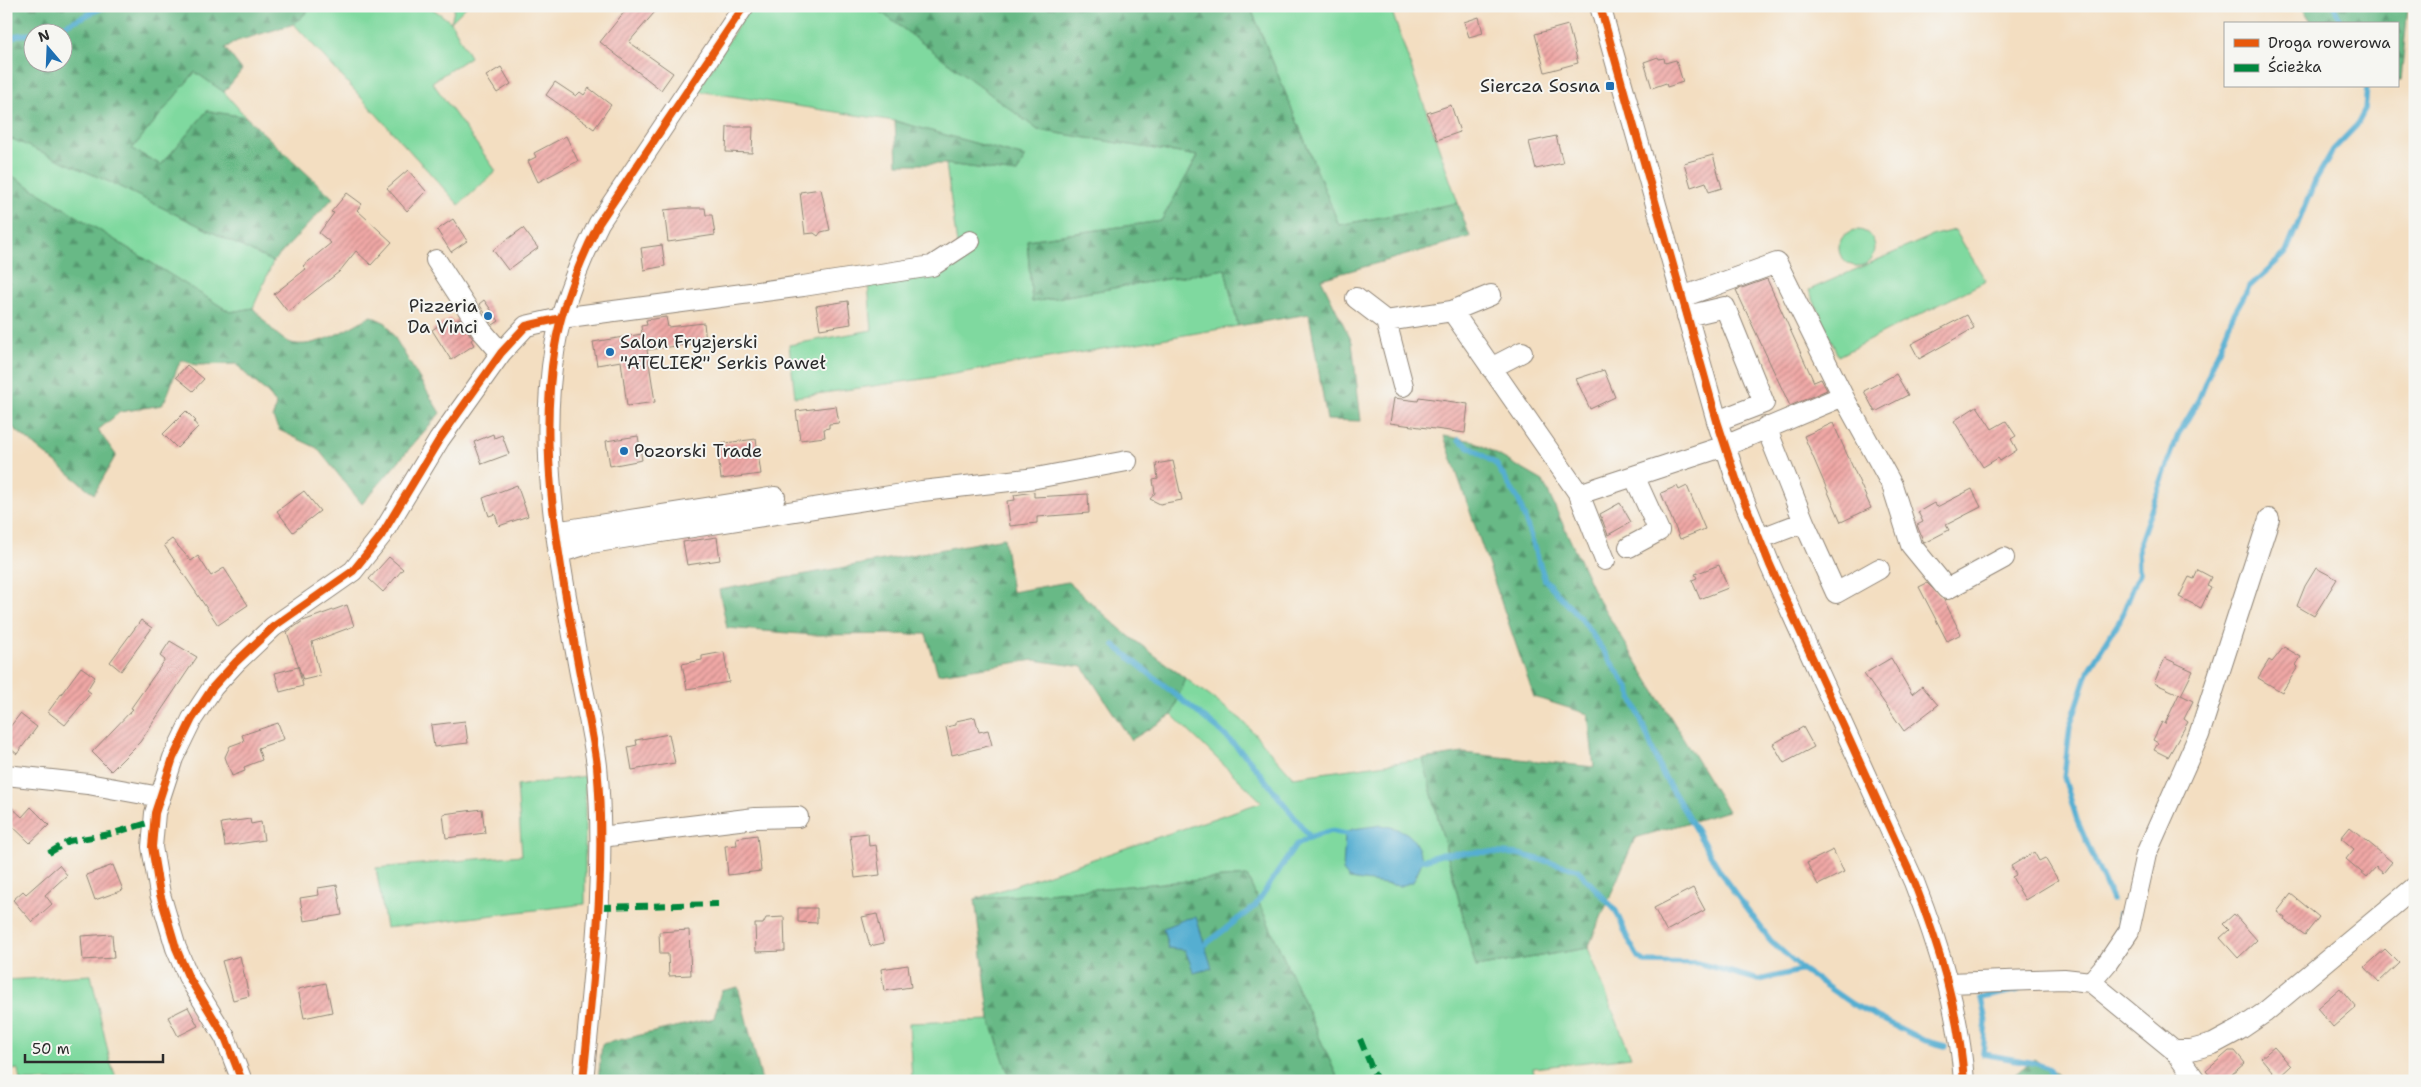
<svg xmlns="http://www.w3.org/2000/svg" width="2421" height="1087" font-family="'Shantell Sans',sans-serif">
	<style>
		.green { fill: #7fd99f; stroke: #558265 }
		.forest { fill: url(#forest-firs); stroke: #497258; fill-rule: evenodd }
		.water { fill: #54aed1; stroke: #406c7e }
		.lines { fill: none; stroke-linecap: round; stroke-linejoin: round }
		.stream { stroke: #54aed1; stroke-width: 5.5 }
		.building { fill: url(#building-hatch) }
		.minor-casing { stroke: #8f8476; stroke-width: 22 }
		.minor { stroke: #fff; stroke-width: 20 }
		.quiet { stroke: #00873e; stroke-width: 6; stroke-dasharray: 12 6; stroke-linecap: butt }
		.cycleway-casing { stroke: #f6f6f2; stroke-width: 11 }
		.cycleway { stroke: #e8590c; stroke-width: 8 }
		.poi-dot { fill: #1f6fb2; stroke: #f6f6f2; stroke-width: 2 }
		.labels { text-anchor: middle; stroke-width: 4; stroke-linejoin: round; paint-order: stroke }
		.poi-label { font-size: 18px; fill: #2b2b2b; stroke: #f6f6f2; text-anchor: end }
	</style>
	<defs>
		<pattern id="forest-firs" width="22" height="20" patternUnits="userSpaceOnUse" patternTransform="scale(1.25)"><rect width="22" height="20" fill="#67b986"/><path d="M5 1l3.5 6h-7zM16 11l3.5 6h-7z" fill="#55976e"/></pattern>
		<pattern id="building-hatch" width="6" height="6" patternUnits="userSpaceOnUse" patternTransform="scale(1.25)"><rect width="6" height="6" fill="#f0a8a6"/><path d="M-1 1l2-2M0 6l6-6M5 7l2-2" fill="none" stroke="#c38987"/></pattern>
	</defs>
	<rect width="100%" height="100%" fill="#f6f6f2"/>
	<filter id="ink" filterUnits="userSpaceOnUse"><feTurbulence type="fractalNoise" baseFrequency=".02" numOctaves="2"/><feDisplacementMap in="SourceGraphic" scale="10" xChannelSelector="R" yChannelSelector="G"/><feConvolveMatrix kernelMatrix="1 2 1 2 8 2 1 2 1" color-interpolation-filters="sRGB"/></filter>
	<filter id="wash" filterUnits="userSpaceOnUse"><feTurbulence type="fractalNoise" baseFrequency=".0096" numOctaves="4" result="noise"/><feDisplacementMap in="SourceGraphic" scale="20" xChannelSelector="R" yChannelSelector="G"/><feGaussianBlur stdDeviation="1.12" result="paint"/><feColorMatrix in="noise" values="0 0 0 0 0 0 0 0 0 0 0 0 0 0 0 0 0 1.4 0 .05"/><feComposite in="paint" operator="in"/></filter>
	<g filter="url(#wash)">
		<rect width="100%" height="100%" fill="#f3dec1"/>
		<path class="green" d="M 313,6 L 429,6 L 451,22 L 455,6 L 467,6 L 451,22 L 470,57 L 432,82 L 496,171 L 459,205 L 294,24 Z
			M 750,6 L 873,6 L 1038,130 L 1198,156 L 1161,221 L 1027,240 L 1032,302 L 1225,269 L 1238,326 L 930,378 L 795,397 L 789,345 L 872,330 L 867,273 L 959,259 L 946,164 L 1017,173 L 1025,157 L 895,121 L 698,91 Z
			M 1250,6 L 1390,6 L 1458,203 L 1339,225 Z
			M 195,72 L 224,92 L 246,117 L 207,111 L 161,165 L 132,149 Z
			M 12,138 L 114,184 L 273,262 L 253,308 L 230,312 L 6,172 L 6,145 Z
			M1839 248a18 18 0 1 1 36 0a18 18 0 1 1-36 0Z
			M 1955,230 L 1986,281 L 1838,356 L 1809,290 L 1934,235 Z
			M 1185,678 L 1242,720 L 1293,777 L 1423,759 L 1476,967 L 1588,948 L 1631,1057 L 1533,1068 L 1535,1081 L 1339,1081 L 1247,876 L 975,899 L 1262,802 L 1172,715 Z
			M 585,776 L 585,904 L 386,928 L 376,868 L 522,855 L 517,786 Z
			M 91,975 L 110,1061 L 117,1081 L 20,1081 L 18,1069 L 6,1071 L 6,980 Z
			M 990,1020 L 1011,1081 L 912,1081 L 909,1023 Z"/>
		<path class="forest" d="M 6,6 L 313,6 L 294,24 L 237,41 L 225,48 L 242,70 L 224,92 L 195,72 L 132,149 L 161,165 L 207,111 L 246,117 L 333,198 L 273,262 L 114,184 L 12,139 L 6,145 ZM 32,32 L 62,32 L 62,62 L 32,62 Z
			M 873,6 L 1250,6 L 1339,225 L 1458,203 L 1470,237 L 1321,279 L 1352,342 L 1361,421 L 1327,420 L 1309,314 L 1238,326 L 1225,269 L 1032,302 L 1027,240 L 1161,221 L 1198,156 L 1038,130 Z
			M 2301,6 L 2408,6 L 2401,80 L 2397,80 L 2397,24 L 2313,24 Z
			M 895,121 L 1025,157 L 1017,173 L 946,164 L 897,164 Z
			M 6,172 L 230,312 L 253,308 C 262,318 272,331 283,339 C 307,356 350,327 371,316 L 386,323 L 440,413 L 362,504 L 317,448 L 279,430 L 273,418 L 276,404 C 266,387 249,381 237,364 L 196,365 L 181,360 C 173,375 171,391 162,405 L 120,412 L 98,430 L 116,455 L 94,494 L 6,422 Z
			M 1444,436 L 1474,441 L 1543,481 L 1595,594 L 1728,811 L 1635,838 L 1588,948 L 1476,967 L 1423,759 L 1463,753 L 1594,767 L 1588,714 L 1534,697 Z
			M 1004,538 L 1012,592 L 1068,582 L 1125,633 L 1185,678 L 1172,715 L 1131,740 L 1083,667 L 1034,660 L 938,674 L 926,634 L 813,635 L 727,628 L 719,590 Z
			M 1247,876 L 1339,1081 L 1011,1081 L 990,1020 L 975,899 Z
			M 738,987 L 762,1081 L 598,1081 L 602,1044 L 714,1018 L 721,991 Z
			M 2034,1059 L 2056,1074 L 2061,1081 L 2014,1081 L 2013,1076 Z"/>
		<path class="water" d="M 1382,825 C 1409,831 1413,834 1423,860 L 1413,882 L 1400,886 L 1349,879 L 1343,871 L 1345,833 L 1353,829 Z
			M 1196,917 L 1212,968 L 1194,973 L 1185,950 L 1168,948 L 1163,928 L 1185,919 Z"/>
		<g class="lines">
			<path class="stream" d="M 2334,6 L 2342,24
				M 43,32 L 53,31 L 106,6
				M 6,40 L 18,35 L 32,34
				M 1459,440 L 1496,464 L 1519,501 L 1545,580 L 1583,621 L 1628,687 L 1661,771 L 1726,881 L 1771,941 L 1803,970 L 1852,1004 L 1923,1040 L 1945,1046
				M 1114,645 L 1218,729 L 1248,758 L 1310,837
				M 1417,858 L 1423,860 L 1443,854 L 1482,852 L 1518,854 L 1577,869 L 1616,911 L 1629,941 L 1638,957 L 1645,962 L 1698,963 L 1759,980 L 1803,970
				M 2112,900 L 2077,820 L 2064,777 L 2070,726 L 2089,669 L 2120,620 L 2139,573 L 2138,547 L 2178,435 L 2197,403 L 2233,315 L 2249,287 L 2286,253 L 2315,181 L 2333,150 L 2357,125 L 2365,110 L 2367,86
				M 2118,931 L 2120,927 L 2119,914
				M 1206,944 L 1255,906 L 1296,845 L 1310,837 L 1330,831 L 1352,835
				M 2019,990 L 1981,998 L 1986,1022 L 1983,1054 L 2034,1063 L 2048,1068 L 2054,1081"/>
		</g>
		<g id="blocks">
			<path class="building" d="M 629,6 L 660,6 L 629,42 L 673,73 L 661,90 L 600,42 Z
				M 1479,17 L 1483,33 L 1469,37 L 1464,22 Z
				M 1568,25 L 1578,63 L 1545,72 L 1535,34 Z
				M 1658,57 L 1659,59 L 1664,58 L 1665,63 L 1676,60 L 1683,82 L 1667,87 L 1666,83 L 1652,88 L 1644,62 Z
				M 501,67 L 511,84 L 497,93 L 486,76 Z
				M 555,82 L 576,96 L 580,92 L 584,95 L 589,88 L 611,105 L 594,129 L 546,95 Z
				M 1451,105 L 1460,132 L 1437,140 L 1427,113 Z
				M 727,127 L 753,127 L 752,153 L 726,152 Z
				M 566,136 L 578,161 L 538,182 L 528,161 L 536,157 L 534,153 Z
				M 1556,136 L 1563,163 L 1536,169 L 1529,142 Z
				M 1713,155 L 1722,188 L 1709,192 L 1706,182 L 1691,187 L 1684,163 Z
				M 408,170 L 426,191 L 407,211 L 387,188 Z
				M 821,189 L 830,230 L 821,232 L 818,236 L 814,233 L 805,234 L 800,192 Z
				M 347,193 L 362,204 L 357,210 L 392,242 L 371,265 L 356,251 L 339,272 L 288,312 L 274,294 L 306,269 L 303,266 L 331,243 L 319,233 L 334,213 L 331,212 Z
				M 683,208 L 705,208 L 706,215 L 712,215 L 715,235 L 668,242 L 664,210 Z
				M 453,219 L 467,241 L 451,252 L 437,230 Z
				M 523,228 L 538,248 L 508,270 L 493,250 Z
				M 662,245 L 665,266 L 644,270 L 641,248 Z
				M 1767,279 L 1814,382 L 1821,379 L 1827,390 L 1790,406 L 1736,290 Z
				M 484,300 L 499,321 L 493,325 L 479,304 Z
				M 848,301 L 851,324 L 820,329 L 816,306 Z
				M 1967,315 L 1974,328 L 1919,359 L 1911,344 Z
				M 666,317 L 668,327 L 704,323 L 706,342 L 647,350 L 655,402 L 627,406 L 621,361 L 597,365 L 593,342 L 642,334 L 641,326 L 647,325 L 646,320 Z
				M 450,318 L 453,322 L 459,318 L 473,339 L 471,340 L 474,345 L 451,360 L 432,330 Z
				M 187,365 L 204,379 L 193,391 L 176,377 Z
				M 1604,370 L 1615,397 L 1590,409 L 1576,379 Z
				M 1896,374 L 1908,395 L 1875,412 L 1864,391 Z
				M 1419,397 L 1468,404 L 1465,433 L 1390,423 L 1394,398 L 1418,401 Z
				M 836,406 L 839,423 L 829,424 L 829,428 L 824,429 L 825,437 L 800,440 L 796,411 Z
				M 1977,406 L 1992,429 L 2006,421 L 2016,436 L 2011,439 L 2017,450 L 2000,461 L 1998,458 L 1983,467 L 1954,421 Z
				M 186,411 L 196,421 L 194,422 L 198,427 L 177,448 L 163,434 Z
				M 1833,423 L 1871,508 L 1841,522 L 1804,436 Z
				M 493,434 L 494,438 L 502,435 L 509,454 L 482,464 L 474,442 Z
				M 638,436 L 642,460 L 610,466 L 606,441 Z
				M 756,439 L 761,474 L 721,479 L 717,444 Z
				M 1173,461 L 1182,500 L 1160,504 L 1150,499 L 1155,493 L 1153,480 L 1158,479 L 1156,464 Z
				M 517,485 L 528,516 L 499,526 L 495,514 L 489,516 L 483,498 Z
				M 1677,486 L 1679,490 L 1687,486 L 1705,529 L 1680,539 L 1661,493 Z
				M 1972,489 L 1981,507 L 1946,525 L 1949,530 L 1924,543 L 1917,525 L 1923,522 L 1918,512 L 1934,503 L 1937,507 Z
				M 304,491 L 320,511 L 293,532 L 277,511 Z
				M 1034,492 L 1034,497 L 1088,494 L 1089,513 L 1037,517 L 1037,523 L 1010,526 L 1007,501 L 1015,500 L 1014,495 Z
				M 1620,503 L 1631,522 L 1608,535 L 1600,514 Z
				M 717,537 L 720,560 L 687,565 L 683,542 Z
				M 172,539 L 191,561 L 198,556 L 211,576 L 224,568 L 248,605 L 218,625 L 164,545 Z
				M 389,557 L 403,569 L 383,592 L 369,579 Z
				M 1719,565 L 1728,588 L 1700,599 L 1692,580 L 1697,578 L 1695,574 Z
				M 2316,568 L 2337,579 L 2314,616 L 2297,606 L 2305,586 Z
				M 2198,570 L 2211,577 L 2207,585 L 2211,587 L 2201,608 L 2179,597 L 2189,577 L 2194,579 Z
				M 1927,583 L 1944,600 L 1961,634 L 1947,641 L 1919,587 Z
				M 347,605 L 354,626 L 312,642 L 320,676 L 303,680 L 287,632 L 303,621 Z
				M 141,620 L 152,628 L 121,671 L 110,662 Z
				M 170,641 L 197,657 L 140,742 L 111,771 L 92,752 L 133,709 L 131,708 L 165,660 L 160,656 Z
				M 2284,647 L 2301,657 L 2296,665 L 2298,667 L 2282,692 L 2258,678 L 2269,660 L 2272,662 Z
				M 724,652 L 729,682 L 687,689 L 682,664 L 702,660 L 702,656 Z
				M 1891,658 L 1912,694 L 1922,686 L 1938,705 L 1904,731 L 1864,674 Z
				M 2165,658 L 2193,671 L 2181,695 L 2154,683 Z
				M 81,667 L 95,677 L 87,690 L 91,693 L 65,725 L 48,712 Z
				M 298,667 L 303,686 L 280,692 L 275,673 Z
				M 2179,694 L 2193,701 L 2184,719 L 2188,722 L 2168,757 L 2154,750 L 2158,743 L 2153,740 L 2162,722 L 2165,724 Z
				M 20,714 L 37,727 L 17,754 L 6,745 L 6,732 Z
				M 975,717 L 979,732 L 988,730 L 992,745 L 952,755 L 946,727 L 956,725 L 956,721 Z
				M 465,721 L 468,743 L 434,747 L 431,725 Z
				M 278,723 L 284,739 L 258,748 L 262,760 L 244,767 L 245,771 L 232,776 L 225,757 L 230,746 L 244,741 L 242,735 Z
				M 1803,727 L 1814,747 L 1784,763 L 1773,744 Z
				M 669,734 L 675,763 L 632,770 L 628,747 L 637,745 L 636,740 Z
				M 6,802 L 22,817 L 31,807 L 49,825 L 30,843 L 6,820 Z
				M 482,809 L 485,833 L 446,838 L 443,814 Z
				M 250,819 L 251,824 L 261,822 L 264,840 L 225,846 L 221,823 Z
				M 2350,827 L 2392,862 L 2383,873 L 2376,867 L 2367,877 L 2346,859 L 2354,849 L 2341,838 Z
				M 868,833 L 869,846 L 876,845 L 880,875 L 855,878 L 850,835 Z
				M 757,835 L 761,871 L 728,875 L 725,846 L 737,845 L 736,838 Z
				M 1833,850 L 1844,872 L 1818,885 L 1807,863 Z
				M 2034,852 L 2039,861 L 2045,858 L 2058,880 L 2025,900 L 2012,877 L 2016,875 L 2011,866 Z
				M 59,865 L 67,875 L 45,895 L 52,904 L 32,922 L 13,900 L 23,891 L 26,894 Z
				M 113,865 L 123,890 L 95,900 L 86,875 Z
				M 337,885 L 342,915 L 304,921 L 300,898 L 319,895 L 318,888 Z
				M 1693,888 L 1705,910 L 1666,931 L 1654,908 Z
				M 2291,894 L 2319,917 L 2305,935 L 2284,920 L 2285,918 L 2277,912 Z
				M 798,908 L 817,908 L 817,923 L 798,922 Z
				M 877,914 L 884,943 L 870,946 L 862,917 Z
				M 2234,914 L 2257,940 L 2238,958 L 2220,938 L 2229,930 L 2223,924 Z
				M 784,917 L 785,951 L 756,952 L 755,924 L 763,924 L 766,918 Z
				M 689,930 L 691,975 L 669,976 L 668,954 L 660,954 L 659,932 Z
				M 112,934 L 114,958 L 83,960 L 81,936 Z
				M 2385,949 L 2399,963 L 2379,982 L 2365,967 Z
				M 240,956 L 249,996 L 233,1000 L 222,961 Z
				M 908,965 L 911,987 L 884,991 L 881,969 Z
				M 326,983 L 332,1012 L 304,1018 L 298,989 Z
				M 2340,988 L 2356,1007 L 2333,1027 L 2317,1008 Z
				M 188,1007 L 198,1026 L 178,1036 L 168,1017 Z
				M 2274,1047 L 2291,1066 L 2278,1078 L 2261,1058 Z
				M 2229,1051 L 2235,1051 L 2245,1063 L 2224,1081 L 2214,1081 L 2206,1071 Z"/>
		</g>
	</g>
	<g filter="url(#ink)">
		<use href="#blocks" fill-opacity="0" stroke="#8f8476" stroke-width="1"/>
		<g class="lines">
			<defs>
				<path id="minor" d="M 1600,6 L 1717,421 L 1739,488 L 1770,565 L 1914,882 C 1939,946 1959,1011 1964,1081
					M 436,260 L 482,331 L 501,353
					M 1356,298 L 1386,321
					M 1452,311 L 1491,295
					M 1687,316 L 1725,307 L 1764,403 L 1717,421
					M 1491,368 L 1522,352
					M 1403,386 L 1386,321 L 1452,311 L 1579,494 L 1725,446 L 1843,396 L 1777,263 L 1682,297
					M 1843,396 L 1892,485 L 1911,545 L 1947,589 L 2004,558
					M 1579,494 L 1605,560
					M 1804,522 L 1836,593 L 1879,569
					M 555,532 L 775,497
					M 1759,539 L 1804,522 L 1766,427
					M 1629,547 L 1659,531 L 1634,476
					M 558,553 L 591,543 L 922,491 L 1036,478 L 1127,461
					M 6,775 L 88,784 L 160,797
					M 601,837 L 755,818 L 798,817
					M 2091,982 L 2108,962 L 2129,931 L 2146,854 L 2199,735 L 2269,519
					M 1949,983 L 2064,979 L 2091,982 L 2174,1050 L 2191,1050 L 2213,1044 L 2239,1030 L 2264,1013 L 2415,887
					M 2174,1050 L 2196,1081
					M 242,1081 L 225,1037 L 188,976 L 176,948 L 160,894 L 152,847 L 155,813 L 173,758 L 192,719 L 213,687 L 236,662 L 273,627 L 353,571 L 381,536 L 439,440 L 501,353 L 526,326 L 561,318 L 803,286 L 932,266 L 970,241
					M 583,1081 C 593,976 607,872 597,766 C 593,732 584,697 578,663 C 559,558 537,453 555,346 C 562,303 580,261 599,223 L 744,6"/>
			</defs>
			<use href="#minor" class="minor-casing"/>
			<use href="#minor" class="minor"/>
			<path class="quiet" d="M 49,853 L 69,841 L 110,834 L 155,821
				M 600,907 L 718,904
				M 1360,1039 L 1377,1081"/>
			<defs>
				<path id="cycleway" d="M 1600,6 L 1717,421 L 1739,488 L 1770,565 L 1914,882 C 1939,946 1959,1011 1964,1081
					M 242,1081 L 225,1037 L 188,976 L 176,948 L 160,894 L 152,847 L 155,813 L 173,758 L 192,719 L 213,687 L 236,662 L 273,627 L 353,571 L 381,536 L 439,440 L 501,353 L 526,326 L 561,318
					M 583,1081 C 593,976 607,872 597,766 C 593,732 584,697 578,663 C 559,558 537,453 555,346 C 562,303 580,261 599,223 L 744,6"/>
			</defs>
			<use href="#cycleway" class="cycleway-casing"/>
			<use href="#cycleway" class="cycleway"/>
		</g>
	</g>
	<g class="poi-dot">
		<rect x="1605" y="81" width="10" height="10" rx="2.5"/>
		<circle cx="488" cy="316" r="5"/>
		<circle cx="610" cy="352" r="5"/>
		<circle cx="624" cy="451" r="5"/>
	</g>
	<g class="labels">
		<g class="poi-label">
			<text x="1600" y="92">Siercza Sosna</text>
			<text x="478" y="312">Pizzeria<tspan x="478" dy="21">Da Vinci</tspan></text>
			<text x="620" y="348" text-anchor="start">Salon Fryzjerski<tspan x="620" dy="21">"ATELIER" Serkis Paweł</tspan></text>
			<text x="634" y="457" text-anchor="start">Pozorski Trade</text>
		</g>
	</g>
	<rect width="2421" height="1087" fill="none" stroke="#f6f6f2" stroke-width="25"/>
	<rect x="2224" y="22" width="175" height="65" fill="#f6f6f2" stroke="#a5a5a2"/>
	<rect x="2234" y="39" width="25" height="8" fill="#e8590c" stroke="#a5a5a2"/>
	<text x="2268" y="48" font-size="15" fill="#2b2b2b">Droga rowerowa</text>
	<rect x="2234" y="64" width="25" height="8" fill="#00873e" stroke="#a5a5a2"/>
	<text x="2268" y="72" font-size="15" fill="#2b2b2b">Ścieżka</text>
	<g transform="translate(48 48) rotate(341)"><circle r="24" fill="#f6f6f2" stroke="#a5a5a2"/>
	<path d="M0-4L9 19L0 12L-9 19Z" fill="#1f6fb2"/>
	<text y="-8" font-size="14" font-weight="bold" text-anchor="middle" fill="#2b2b2b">N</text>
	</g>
	<path d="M25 1054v8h138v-8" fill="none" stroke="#2b2b2b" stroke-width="2.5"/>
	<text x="32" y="1054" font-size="15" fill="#2b2b2b" stroke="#f6f6f2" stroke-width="4" paint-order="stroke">50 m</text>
</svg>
